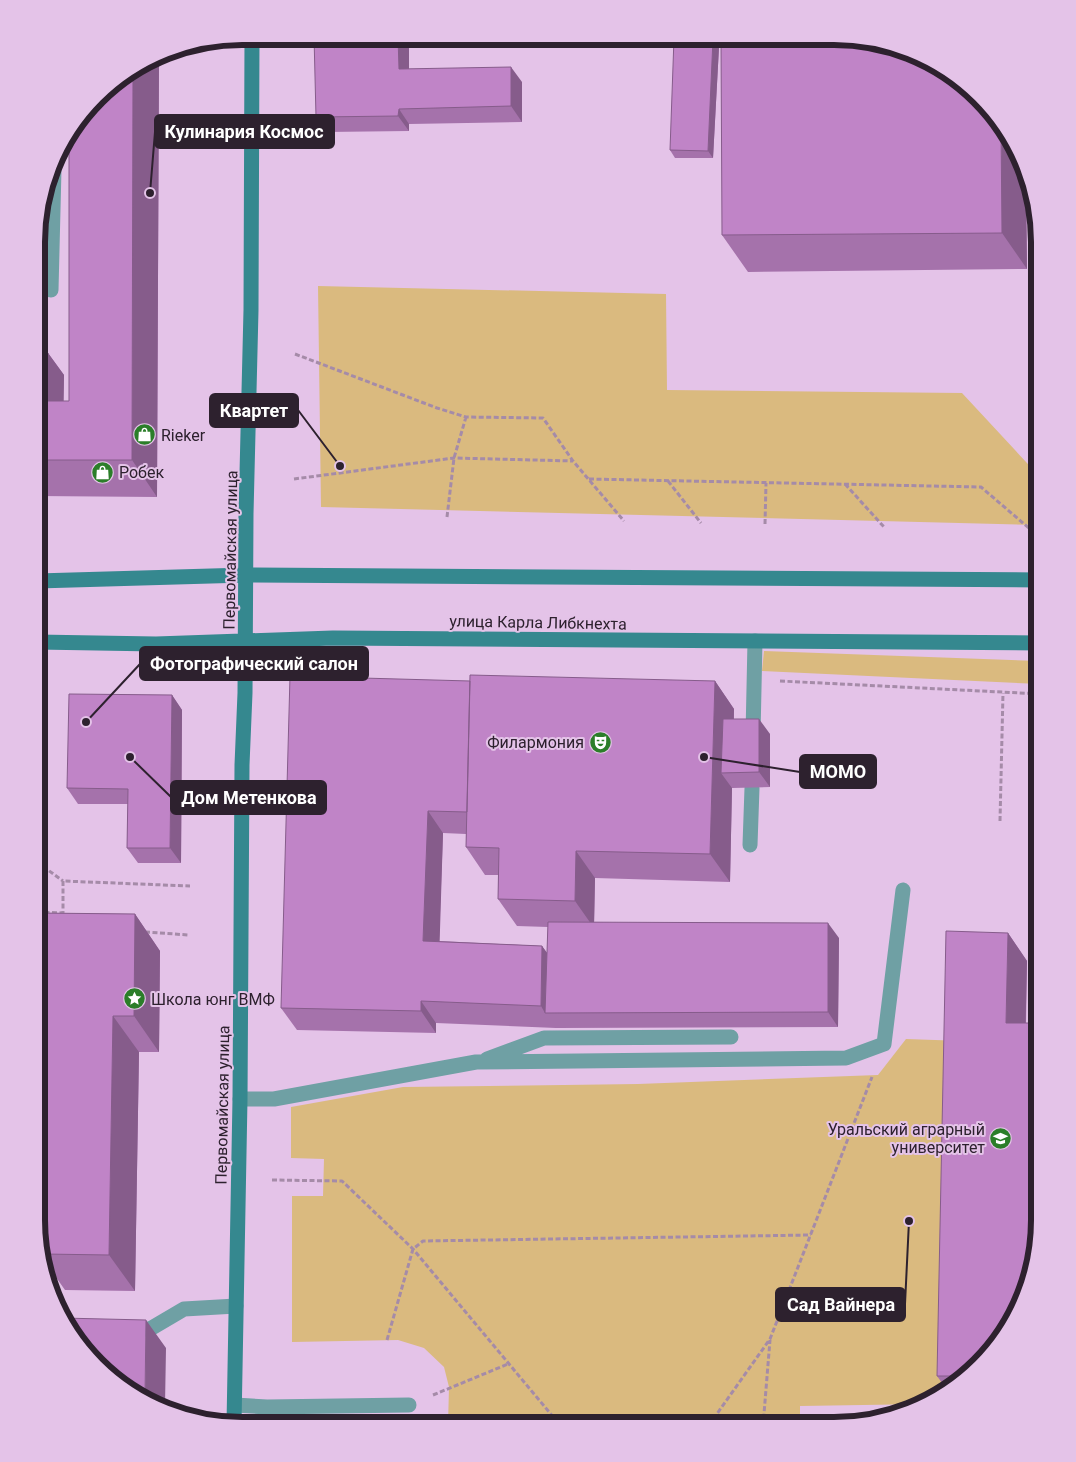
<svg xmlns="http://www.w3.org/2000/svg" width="1076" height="1462" font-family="Roboto,sans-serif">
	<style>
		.green { fill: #daba7f }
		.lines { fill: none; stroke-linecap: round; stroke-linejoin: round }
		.path { stroke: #a58ba8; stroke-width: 3; stroke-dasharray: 5 2.5; stroke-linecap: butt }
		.lane { stroke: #6fa0a4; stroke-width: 15 }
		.secondary { stroke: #35888f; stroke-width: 15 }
		.wall { fill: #a572ab; fill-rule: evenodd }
		.shaded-wall { fill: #865c8b }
		.building { fill: #c084c7; stroke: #865c8b }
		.labels { text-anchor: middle; stroke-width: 4; stroke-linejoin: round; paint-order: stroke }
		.poi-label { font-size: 16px; fill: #2d212e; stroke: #e4c3e8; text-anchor: start }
		.street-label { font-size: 16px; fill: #2d212e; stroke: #e4c3e8 }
		.rim { fill: none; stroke: #2d212e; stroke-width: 6 }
		.leader { fill: none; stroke: #2d212e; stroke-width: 2 }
		.callout-dot { fill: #2d212e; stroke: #e4c3e8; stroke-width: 2 }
		.callout { fill: #2d212e; stroke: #2d212e; stroke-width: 2 }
		.callout-label { font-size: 18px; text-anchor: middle; font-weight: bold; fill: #fff }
	</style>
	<rect width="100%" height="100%" fill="#e4c3e8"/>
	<path class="green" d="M 318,286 L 666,294 L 667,390 L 962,393 L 1040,477 L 1040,525 L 321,507 Z
		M 764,651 L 1040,661 L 1040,684 L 762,671 Z
		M 906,1039 L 964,1041 L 957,1383 L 926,1404 L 800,1406 L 800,1426 L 448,1425 L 449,1387 L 444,1367 L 424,1348 L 398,1340 L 292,1342 L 292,1196 L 323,1196 L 324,1159 L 291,1158 L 291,1107 L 403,1087 L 638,1084 L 878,1075 Z"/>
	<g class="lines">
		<path class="path" d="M 295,354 L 437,408 L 466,417 L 543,418 L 573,461 L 624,521
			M 294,479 L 454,458 L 573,461
			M 589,479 L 981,487 L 1030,529
			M 668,481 L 701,523
			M 845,484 L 884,527
			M 447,517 L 454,458 L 466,417
			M 765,524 L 766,483
			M 780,681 L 1040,694
			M 1000,821 L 1003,693
			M 37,862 L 63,881
			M 37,912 L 63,913
			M 63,916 L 63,881 L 190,886
			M 145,932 L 189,935
			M 272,1180 L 342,1181 L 413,1249 L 560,1425
			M 387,1340 L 413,1249 L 423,1241 L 811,1235
			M 433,1395 L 508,1364
			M 709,1425 L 770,1339 L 872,1077
			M 763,1426 L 770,1340"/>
		<path class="lane" d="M 51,290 L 54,169
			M 753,735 L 755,641
			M 750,845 L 752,788
			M 487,1059 L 544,1038 L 731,1037
			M 240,1099 L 274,1099 L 476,1062 L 846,1058 L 884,1044 L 903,890
			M 132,1329 L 150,1329 L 184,1309 L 236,1306
			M 235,1405 L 267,1407 L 409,1405"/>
		<path class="secondary" d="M 37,581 L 246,575 L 1040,580
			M 37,642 L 156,644 L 333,638 L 1040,643
			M 234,1424 L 240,1099 L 242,765 L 245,693 L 246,514 L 251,310 L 252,36"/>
	</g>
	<path class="wall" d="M 409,37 L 409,69 L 522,82 L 522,122 L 409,124 L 409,131 L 326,132 L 316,117 Z
		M 713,39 L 719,47 L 713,158 L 675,158 L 670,150 Z
		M 159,57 L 157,497 L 38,496 L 38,353 L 48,353 L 64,375 L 63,401 L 69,401 L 107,87 Z
		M 1018,151 L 1026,185 L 1027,269 L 748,272 L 722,235 Z
		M 1029,197 L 1040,242 L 1040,255 L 1030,241 Z
		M 470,681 L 715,681 L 734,709 L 734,719 L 770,734 L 770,787 L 732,788 L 730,882 L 595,878 L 594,922 L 839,938 L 838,1027 L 556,1028 L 436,1023 L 436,1033 L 297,1030 L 281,1008 ZM 443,833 L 466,834 L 466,847 L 485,875 L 498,875 L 498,899 L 517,926 L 548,927 L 547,953 L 542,946 L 439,941 Z
		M 172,695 L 182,710 L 181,863 L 138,863 L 127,848 L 128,804 L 78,804 L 67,788 Z
		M 37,913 L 135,914 L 160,951 L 159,1052 L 139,1052 L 135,1291 L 65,1290 L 46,1263 L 40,1236 L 43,1051 L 37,1051 Z
		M 1008,933 L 1027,961 L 1026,1023 L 970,1374 L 947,1390 L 937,1376 Z"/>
	<path class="shaded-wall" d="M 398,37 L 409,37 L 409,84 L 399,69 Z
		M 713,39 L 719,47 L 713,158 L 708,151 Z
		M 159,57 L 157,497 L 132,460 L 133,72 Z
		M 511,67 L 522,82 L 522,122 L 511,106 Z
		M 399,109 L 409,124 L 409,131 L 398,116 Z
		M 1001,125 L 1018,151 L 1026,185 L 1027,269 L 1002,233 Z
		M 48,353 L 64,375 L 63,460 L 48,460 Z
		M 715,681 L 734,709 L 732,773 L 721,773 L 732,788 L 730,882 L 710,854 Z
		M 172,695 L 182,710 L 181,863 L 170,848 Z
		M 759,719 L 770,734 L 770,787 L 759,772 Z
		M 428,811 L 443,833 L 439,962 L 423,941 Z
		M 576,851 L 595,878 L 594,928 L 575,901 Z
		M 135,914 L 160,951 L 159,1052 L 134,1016 Z
		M 828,923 L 839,938 L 838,1027 L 828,1012 Z
		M 1008,933 L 1027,961 L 1025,1050 L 1006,1023 Z
		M 542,946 L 558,968 L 545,1013 L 541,1006 Z
		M 421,1001 L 436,1023 L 436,1033 L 421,1011 Z
		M 113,1016 L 139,1052 L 135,1291 L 109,1255 Z
		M 1039,1163 L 1039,1234 L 1038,1241 Z
		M 146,1320 L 166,1348 L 165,1405 L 145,1397 Z"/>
	<path class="building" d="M 314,36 L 398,37 L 399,69 L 511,67 L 511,106 L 399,109 L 398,116 L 316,117 Z
		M 674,38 L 713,39 L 708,151 L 670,150 Z
		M 721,38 L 861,38 L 948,71 L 989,107 L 1001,125 L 1002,233 L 722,235 Z
		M 133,72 L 132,460 L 38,460 L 38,401 L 69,401 L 69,132 L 107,87 Z
		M 1029,197 L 1040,241 L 1030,241 Z
		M 38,353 L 48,353 L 48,401 L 38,401 Z
		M 38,460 L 48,475 L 38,474 Z
		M 470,675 L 715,681 L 710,854 L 576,851 L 575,901 L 498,899 L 499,848 L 466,847 Z
		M 290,676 L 470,681 L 467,812 L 428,811 L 423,941 L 542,946 L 541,1006 L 421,1001 L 421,1011 L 281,1008 Z
		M 69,694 L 172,695 L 170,848 L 127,848 L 128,789 L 67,788 Z
		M 723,719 L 759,719 L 759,772 L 721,773 Z
		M 37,913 L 135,914 L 134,1016 L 113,1016 L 109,1255 L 44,1254 L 40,1236 L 44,1015 L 37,1014 Z
		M 548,922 L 828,923 L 828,1012 L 545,1013 Z
		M 946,931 L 1008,933 L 1006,1023 L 1039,1023 L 1039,1163 L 1038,1241 L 1029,1286 L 1005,1334 L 970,1374 L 967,1376 L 937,1376 Z
		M 62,1318 L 146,1320 L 145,1397 L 128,1391 L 88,1356 Z"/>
	<defs>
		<symbol id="shop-disc" viewBox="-11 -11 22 22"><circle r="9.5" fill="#2b7e29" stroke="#e4c3e8"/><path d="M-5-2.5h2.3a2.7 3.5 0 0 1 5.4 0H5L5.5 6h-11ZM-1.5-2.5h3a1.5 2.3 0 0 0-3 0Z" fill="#fff"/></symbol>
		<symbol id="theatre-disc" viewBox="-11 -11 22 22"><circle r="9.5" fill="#2b7e29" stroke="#e4c3e8"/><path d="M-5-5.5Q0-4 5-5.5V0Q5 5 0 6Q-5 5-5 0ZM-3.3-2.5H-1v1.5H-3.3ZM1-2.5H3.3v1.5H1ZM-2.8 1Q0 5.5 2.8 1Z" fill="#fff"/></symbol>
		<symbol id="sight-disc" viewBox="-11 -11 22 22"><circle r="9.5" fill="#2b7e29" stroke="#e4c3e8"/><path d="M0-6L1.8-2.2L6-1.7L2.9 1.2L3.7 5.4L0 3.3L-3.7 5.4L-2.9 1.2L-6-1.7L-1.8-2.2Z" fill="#fff"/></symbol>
		<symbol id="university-disc" viewBox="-11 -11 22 22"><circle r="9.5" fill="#2b7e29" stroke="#e4c3e8"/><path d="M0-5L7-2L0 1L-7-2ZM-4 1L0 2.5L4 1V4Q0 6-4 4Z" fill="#fff"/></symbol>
	</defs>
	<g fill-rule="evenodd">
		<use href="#shop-disc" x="132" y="422" width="25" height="25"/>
		<use href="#shop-disc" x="90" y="460" width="25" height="25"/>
		<use href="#theatre-disc" x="588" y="730" width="25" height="25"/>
		<use href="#sight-disc" x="122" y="986" width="25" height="25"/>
		<use href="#university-disc" x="988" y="1126" width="25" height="25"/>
	</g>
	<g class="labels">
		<g class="poi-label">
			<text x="161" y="441">Rieker</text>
			<text x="119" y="478">Робек</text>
			<text x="584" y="748" text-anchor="end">Филармония</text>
			<text x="151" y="1005">Школа юнг ВМФ</text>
			<text x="985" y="1135" text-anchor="end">Уральский аграрный<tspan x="985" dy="18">университет</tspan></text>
		</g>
		<g class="street-label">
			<text transform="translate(230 550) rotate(-89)" y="6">Первомайская улица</text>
			<text transform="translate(538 622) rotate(1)" y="6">улица Карла Либкнехта</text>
			<text transform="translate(222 1105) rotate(-89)" y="6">Первомайская улица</text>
		</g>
	</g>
	<path d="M0 0H1076V1462H0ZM242 45H834A197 197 0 0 1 1031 242V1220A197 197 0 0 1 834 1417H242A197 197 0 0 1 45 1220V242A197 197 0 0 1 242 45Z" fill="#e4c3e8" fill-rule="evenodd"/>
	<path class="rim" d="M242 45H834A197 197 0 0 1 1031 242V1220A197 197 0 0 1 834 1417H242A197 197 0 0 1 45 1220V242A197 197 0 0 1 242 45Z"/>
	<path class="leader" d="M150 193L155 132M340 466L298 410M86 722L140 664M704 757L800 772M130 757L171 797M909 1221L905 1304"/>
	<g class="callout-dot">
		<circle cx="150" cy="193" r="5"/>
		<circle cx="340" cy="466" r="5"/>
		<circle cx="86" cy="722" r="5"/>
		<circle cx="704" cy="757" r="5"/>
		<circle cx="130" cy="757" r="5"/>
		<circle cx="909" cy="1221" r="5"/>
	</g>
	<g class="callout">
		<rect x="155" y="115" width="179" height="33" rx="5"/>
		<rect x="210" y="394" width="88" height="33" rx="5"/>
		<rect x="140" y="647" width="228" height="33" rx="5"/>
		<rect x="800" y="755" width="76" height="33" rx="5"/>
		<rect x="171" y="781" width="155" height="33" rx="5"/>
		<rect x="776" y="1288" width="129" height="33" rx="5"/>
	</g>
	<g class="callout-label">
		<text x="244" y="138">Кулинария Космос</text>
		<text x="254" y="417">Квартет</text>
		<text x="254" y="670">Фотографический салон</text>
		<text x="838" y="778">MOMO</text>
		<text x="249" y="804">Дом Метенкова</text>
		<text x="841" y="1311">Сад Вайнера</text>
	</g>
</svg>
